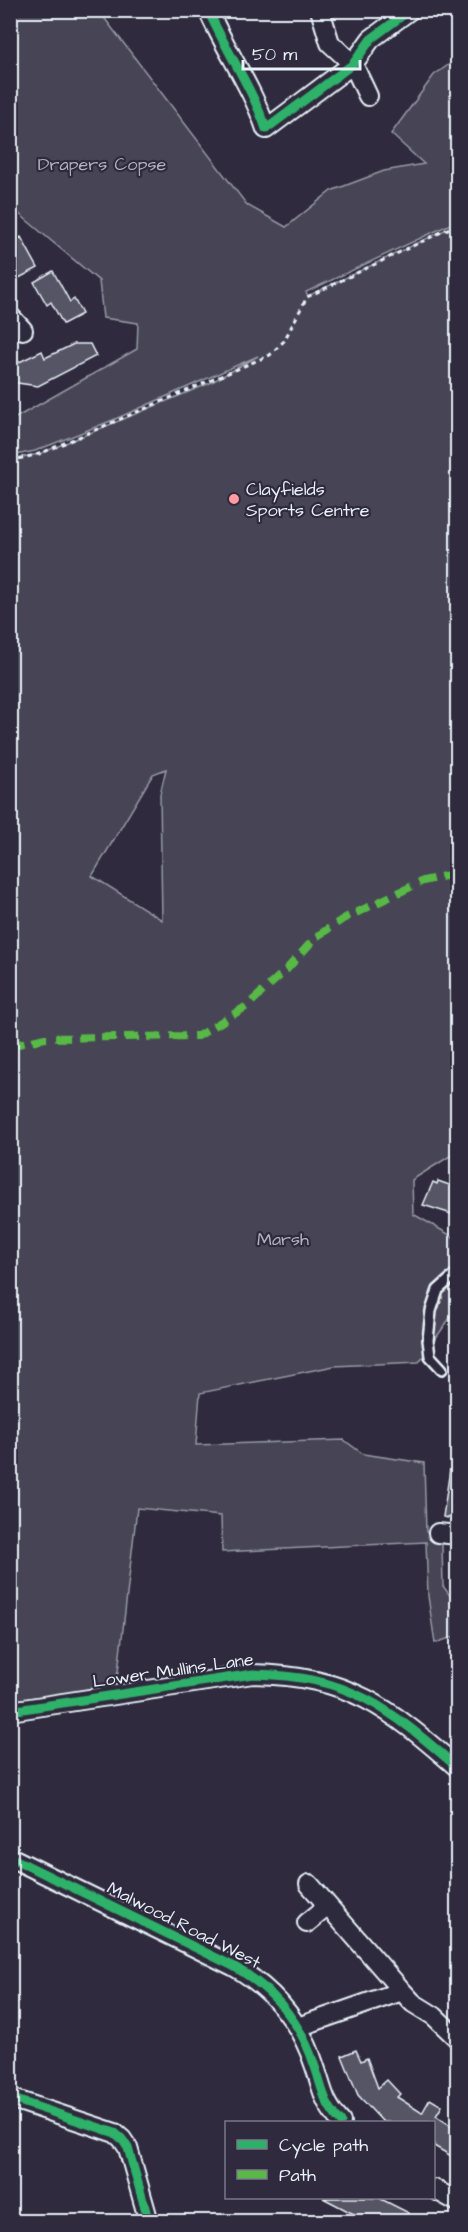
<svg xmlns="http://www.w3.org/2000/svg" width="468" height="2232" font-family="'Architects Daughter',sans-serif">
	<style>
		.green { fill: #464455; stroke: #979aa6; stroke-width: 1.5; fill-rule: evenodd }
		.building { fill: #575565; stroke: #e8f1f8; stroke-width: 1.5 }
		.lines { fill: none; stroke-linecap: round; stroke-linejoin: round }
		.service-casing { stroke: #e8f1f8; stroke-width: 14 }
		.minor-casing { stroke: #e8f1f8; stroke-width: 22 }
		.path { stroke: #e8f1f8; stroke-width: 3; stroke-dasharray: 4.5 4.5; stroke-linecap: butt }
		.service { stroke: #2f2a3d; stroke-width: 9 }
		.minor { stroke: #2f2a3d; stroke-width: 18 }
		.quiet { stroke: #58b947; stroke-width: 8; stroke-dasharray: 15 8; stroke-linecap: butt }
		.cycleway-casing { stroke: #2f2a3d; stroke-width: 13 }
		.cycleway { stroke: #2db169; stroke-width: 9 }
		.poi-dot { fill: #ff9aa2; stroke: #2f2a3d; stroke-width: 2 }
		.labels { text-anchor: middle; stroke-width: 4.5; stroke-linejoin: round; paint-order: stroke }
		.park-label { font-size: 18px; fill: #afb4bf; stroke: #2f2a3d }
		.poi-label { font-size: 18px; fill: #e8f1f8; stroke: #2f2a3d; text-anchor: start }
		.street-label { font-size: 18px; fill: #e8f1f8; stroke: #2f2a3d }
	</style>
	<rect width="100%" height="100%" fill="#2f2a3d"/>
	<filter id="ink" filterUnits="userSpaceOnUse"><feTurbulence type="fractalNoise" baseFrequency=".0167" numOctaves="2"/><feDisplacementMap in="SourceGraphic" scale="12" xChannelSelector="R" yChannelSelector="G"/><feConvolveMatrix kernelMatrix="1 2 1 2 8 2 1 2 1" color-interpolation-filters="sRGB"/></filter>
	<g filter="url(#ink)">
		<path class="green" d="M 14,11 L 99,11 L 247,205 L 286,227 L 331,191 L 384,171 L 424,164 L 391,134 L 434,75 L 457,59 L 457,221 L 306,292 L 308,296 L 457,224 L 458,1151 L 412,1180 L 413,1214 L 457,1239 L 457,1308 L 419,1362 L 334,1366 L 200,1393 L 196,1445 L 344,1440 L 363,1454 L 424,1463 L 426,1532 L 442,1545 L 443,1586 L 457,1605 L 457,1640 L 453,1637 L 435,1643 L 428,1596 L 426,1542 L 222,1552 L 221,1516 L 137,1508 L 118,1672 L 113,1688 L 11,1704 L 11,459 L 39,454 L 210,383 L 258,356 L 113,420 L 35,451 L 11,456 L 10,421 L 137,349 L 138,323 L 103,318 L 99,281 L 11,207 L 10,17 ZM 166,769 L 160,794 L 162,920 L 92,876 L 153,774 Z"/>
		<path class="building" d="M 21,237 L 38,268 L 19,278 L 10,263 L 10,243 Z
			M 53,271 L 70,302 L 74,299 L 82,314 L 63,324 L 51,302 L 47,305 L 34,282 Z
			M 74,344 L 90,344 L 96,356 L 38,386 L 11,382 L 13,365 L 42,351 L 45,358 Z
			M 438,1181 L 458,1188 L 458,1216 L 423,1205 L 433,1182 L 437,1184 Z
			M 450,1469 L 458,1470 L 458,1520 L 443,1517 Z
			M 356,2050 L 361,2061 L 367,2058 L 378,2088 L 387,2080 L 400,2094 L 397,2097 L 422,2113 L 430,2099 L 442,2106 L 436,2116 L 458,2130 L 458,2160 L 434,2146 L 434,2122 L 383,2122 L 358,2095 L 342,2056 Z
			M 323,2198 L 379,2198 L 409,2213 L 405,2222 L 369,2222 Z"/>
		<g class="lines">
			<defs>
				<path id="service" d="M 442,1369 L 430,1356 L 428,1340 L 431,1311 L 438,1290 L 458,1272"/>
				<path id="minor" d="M 208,10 C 226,51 252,87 266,129 L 353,64 L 371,39 L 410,10
					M 320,10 L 330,43 L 353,64 L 368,96
					M 10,316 L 23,330
					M 438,1533 L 458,1535
					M 10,1711 L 253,1674 C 350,1676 388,1707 458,1768
					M 10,1857 L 233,1966 C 272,1988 300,2021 314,2064 C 323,2089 322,2101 341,2122
					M 309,1884 L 402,1991
					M 307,1923 L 328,1906
					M 298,2027 L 402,1991 L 413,2003 L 434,2016 L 458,2039
					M 10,2098 L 115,2133 L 122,2139 L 128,2148 L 149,2222
					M 434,2189 L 458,2202"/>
			</defs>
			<use href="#service" class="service-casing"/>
			<use href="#minor" class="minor-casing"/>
			<path class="path" d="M 10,461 L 39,454 L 270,355 L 284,341 L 307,297 L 458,224"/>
			<use href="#service" class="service"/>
			<use href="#minor" class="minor"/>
			<path class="quiet" d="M 10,1046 L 45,1038 L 198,1036 L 247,1006 L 287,969 L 316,937 L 343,919 L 423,881 L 458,873"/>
			<defs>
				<path id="cycleway" d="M 208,10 C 226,51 252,87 266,129 L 353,64 L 371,39 L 410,10
					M 10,1711 L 253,1674 C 350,1676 388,1707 458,1768
					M 10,1857 L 233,1966 C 272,1988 300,2021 314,2064 C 323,2089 322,2101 341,2122
					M 10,2098 L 115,2133 L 122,2139 L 128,2148 L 149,2222"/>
			</defs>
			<use href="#cycleway" class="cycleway-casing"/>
			<use href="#cycleway" class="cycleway"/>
		</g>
	</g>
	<circle class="poi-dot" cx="234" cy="499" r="6"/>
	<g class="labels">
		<g class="park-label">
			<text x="102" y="170">Drapers Copse</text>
			<text x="283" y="1245">Marsh</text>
		</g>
		<g class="poi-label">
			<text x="246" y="495">Clayfields<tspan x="246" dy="21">Sports Centre</tspan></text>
		</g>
		<g class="street-label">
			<text transform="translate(173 1670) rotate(-8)" y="6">Lower Mullins Lane</text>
			<text transform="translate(184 1925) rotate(27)" y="6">Malwood Road West</text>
		</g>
	</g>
	<rect width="468" height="2232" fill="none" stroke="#2f2a3d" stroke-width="36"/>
	<rect x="18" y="18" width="432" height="2196" fill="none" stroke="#e8f1f8" stroke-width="2" filter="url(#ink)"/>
	<rect x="225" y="2121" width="210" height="78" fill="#2f2a3d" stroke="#797a88" stroke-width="1.5"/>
	<rect x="237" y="2140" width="30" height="9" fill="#2db169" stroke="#797a88" stroke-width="1.5"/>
	<text x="279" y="2151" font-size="18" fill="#e8f1f8">Cycle path</text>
	<rect x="237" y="2170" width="30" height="9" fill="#58b947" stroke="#797a88" stroke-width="1.5"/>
	<text x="279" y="2181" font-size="18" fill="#e8f1f8">Path</text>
	<path d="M243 60v9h117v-9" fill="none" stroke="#e8f1f8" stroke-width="3"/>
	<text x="252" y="60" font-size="18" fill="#e8f1f8" stroke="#2f2a3d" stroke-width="4.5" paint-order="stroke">50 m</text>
</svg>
